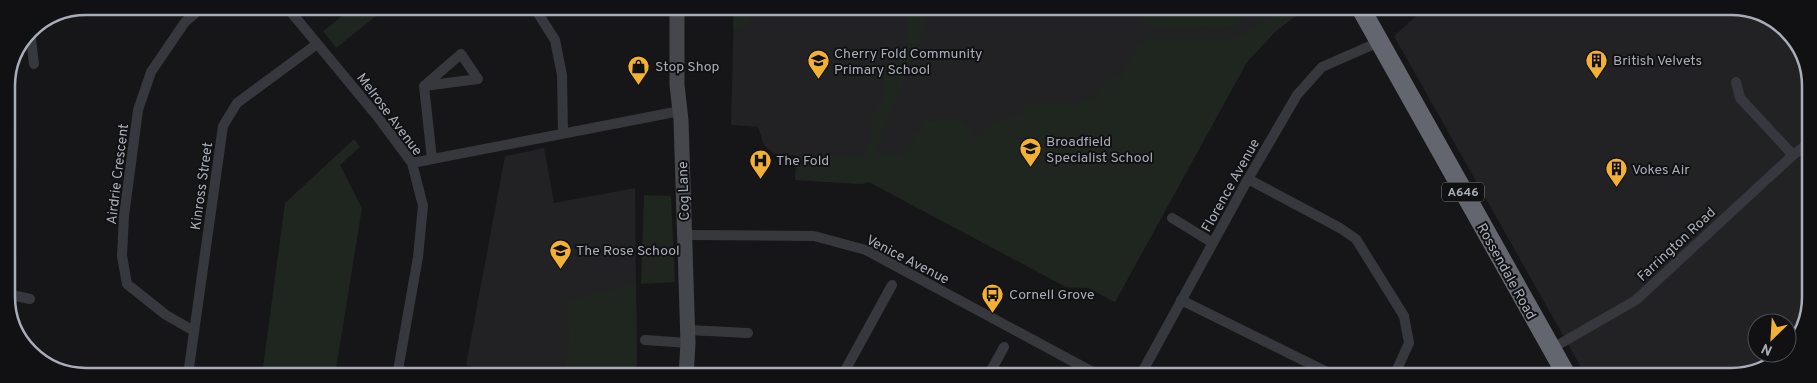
<svg xmlns="http://www.w3.org/2000/svg" width="1817" height="383" font-family="Overpass,sans-serif">
	<style>
		.built { fill: #222225 }
		.green { fill: #1e261f }
		.lines { fill: none; stroke-linecap: round; stroke-linejoin: round }
		.street { stroke: #37383d; stroke-width: 10 }
		.secondary { stroke: #45474d; stroke-width: 15 }
		.highway { stroke: #63666e; stroke-width: 19 }
		.labels { text-anchor: middle; stroke-width: 4; stroke-linejoin: round; paint-order: stroke }
		.shield { fill: #111113; stroke: #7b7e86; stroke-width: 1 }
		.shield-label { font-size: 12px; font-weight: bold; fill: #a8adb8 }
		.poi-label { font-size: 14px; fill: #a8adb8; stroke: #111113; text-anchor: start }
		.street-label { font-size: 14px; fill: #a8adb8; stroke: #111113 }
		.rim { fill: none; stroke: #a8adb8; stroke-width: 2.5 }
	</style>
	<rect width="100%" height="100%" fill="#161618"/>
	<path class="built" d="M 734,7 L 1311,7 L 1290,20 L 1275,32 L 1247,62 L 1115,302 L 1088,288 L 1066,287 L 869,182 L 861,184 L 795,180 L 797,156 L 774,154 L 764,145 L 758,127 L 731,125 Z
		M 1426,7 L 1747,8 L 1787,29 L 1809,70 L 1809,313 L 1787,352 L 1787,323 L 1757,323 L 1757,353 L 1786,353 L 1784,357 L 1736,377 L 1586,376 L 1394,36 Z
		M 544,148 L 554,203 L 635,188 L 637,376 L 515,376 L 466,365 L 505,156 Z"/>
	<path class="green" d="M 355,6 L 385,7 L 386,8 L 336,48 L 323,31 Z
		M 734,7 L 749,8 L 748,27 L 733,28 Z
		M 906,7 L 932,7 L 875,154 L 907,154 L 916,132 L 922,132 L 922,121 L 963,120 L 968,127 L 972,128 L 974,137 L 982,135 L 990,124 L 1021,113 L 1023,105 L 1081,105 L 1081,100 L 1093,100 L 1106,78 L 1121,77 C 1130,60 1133,44 1153,39 L 1233,39 L 1284,10 L 1290,20 L 1275,32 L 1247,62 L 1115,302 L 1088,288 L 1066,287 L 869,182 L 861,184 L 795,180 L 797,156 L 863,155 L 870,137 L 869,120 L 883,99 L 884,71 C 888,67 894,65 898,62 C 910,49 906,23 906,7 Z
		M 1142,7 L 1265,7 L 1231,27 L 1152,28 L 1143,19 Z
		M 354,139 L 360,147 L 340,165 L 362,208 L 335,375 L 262,375 L 285,203 Z
		M 644,195 L 671,196 L 675,282 L 641,284 Z
		M 636,283 L 637,376 L 563,376 L 570,339 L 566,302 Z"/>
	<g class="lines">
		<path class="street" d="M 286,6 L 377,116 L 412,163 L 423,206 L 418,257 L 397,376
			M 534,7 L 555,40 L 562,75 L 563,133
			M 30,30 L 34,64
			M 1736,82 L 1740,98 L 1793,155
			M 424,86 L 478,79 L 461,54 L 424,86 L 432,159
			M 412,163 L 680,111
			M 1248,179 L 1340,228 L 1356,239 L 1404,316 L 1409,343 L 1394,376
			M 1172,218 L 1213,243
			M 685,235 L 814,236 L 866,250 L 1100,376
			M 8,294 L 30,299
			M 1181,300 L 1335,376
			M 688,330 L 748,333
			M 194,331 L 166,315 L 127,284 L 122,256 L 124,216 L 138,110 L 151,72 L 185,22 L 204,6
			M 645,340 L 688,343
			M 1551,349 L 1636,300 L 1793,155 L 1809,143
			M 188,375 L 223,126 L 237,103 L 317,44
			M 842,376 L 892,285
			M 988,376 L 1004,347
			M 1140,376 L 1248,179 L 1297,95 L 1322,67 L 1379,42"/>
		<path class="secondary" d="M 677,7 L 677,85 L 681,120 L 688,343 L 686,376"/>
		<path class="highway" d="M 1360,7 L 1567,376"/>
	</g>
	<defs>
		<symbol id="building-pin" viewBox="-11 -11 22 30"><path d="M0 17L-7.5 6A9.5 9.5 0 1 1 7.5 6Z" fill="#f2b134" stroke="#111113"/><path d="M-4-6H4V6H1V3H-1V6H-4ZM-2.5-4.3h1.7v1.8h-1.7ZM.8-4.3h1.7v1.8H.8ZM-2.5-1h1.7V.8h-1.7ZM.8-1h1.7V.8H.8Z" fill="#111"/></symbol>
		<symbol id="school-pin" viewBox="-11 -11 22 30"><path d="M0 17L-7.5 6A9.5 9.5 0 1 1 7.5 6Z" fill="#f2b134" stroke="#111113"/><path d="M0-5L7-2L0 1L-7-2ZM-4 1L0 2.5L4 1V4Q0 6-4 4Z" fill="#111"/></symbol>
		<symbol id="shop-pin" viewBox="-11 -11 22 30"><path d="M0 17L-7.5 6A9.5 9.5 0 1 1 7.5 6Z" fill="#f2b134" stroke="#111113"/><path d="M-5-2.5h2.3a2.7 3.5 0 0 1 5.4 0H5L5.5 6h-11ZM-1.5-2.5h3a1.5 2.3 0 0 0-3 0Z" fill="#111"/></symbol>
		<symbol id="hospital-pin" viewBox="-11 -11 22 30"><path d="M0 17L-7.5 6A9.5 9.5 0 1 1 7.5 6Z" fill="#f2b134" stroke="#111113"/><path d="M-5-5h3v3.5h4V-5h3V5h-3V1.5h-4V5h-3Z" fill="#111"/></symbol>
		<symbol id="bus-pin" viewBox="-11 -11 22 30"><path d="M0 17L-7.5 6A9.5 9.5 0 1 1 7.5 6Z" fill="#f2b134" stroke="#111113"/><path d="M-5-6H5V4H4V6H2V4H-2V6H-4V4H-5ZM-3.5-4V0h7V-4ZM-3.5 1.2v1.5H-2V1.2ZM2 1.2v1.5H3.5V1.2Z" fill="#111"/></symbol>
	</defs>
	<g fill-rule="evenodd">
		<use href="#building-pin" x="1584" y="48" width="25" height="34"/>
		<use href="#school-pin" x="806" y="48" width="25" height="34"/>
		<use href="#shop-pin" x="626" y="54" width="25" height="34"/>
		<use href="#school-pin" x="1018" y="136" width="25" height="34"/>
		<use href="#hospital-pin" x="748" y="148" width="25" height="34"/>
		<use href="#building-pin" x="1604" y="156" width="25" height="34"/>
		<use href="#school-pin" x="548" y="238" width="25" height="34"/>
		<use href="#bus-pin" x="980" y="282" width="25" height="34"/>
	</g>
	<g class="labels">
		<rect class="shield" x="1442" y="182.5" width="42" height="19" rx="4"/>
		<g class="shield-label">
			<text x="1463" y="196">A646</text>
		</g>
		<g class="poi-label">
			<text x="834" y="58">Cherry Fold Community<tspan x="834" dy="16">Primary School</tspan></text>
			<text x="1613" y="65">British Velvets</text>
			<text x="655" y="71">Stop Shop</text>
			<text x="1046" y="146">Broadfield<tspan x="1046" dy="16">Specialist School</tspan></text>
			<text x="776" y="165">The Fold</text>
			<text x="1632" y="174">Vokes Air</text>
			<text x="576" y="255">The Rose School</text>
			<text x="1009" y="299">Cornell Grove</text>
		</g>
		<g class="street-label">
			<text transform="translate(390 114) rotate(53)" y="5">Melrose Avenue</text>
			<text transform="translate(117 174) rotate(-83)" y="5">Airdrie Crescent</text>
			<text transform="translate(1230 185) rotate(-61)" y="5">Florence Avenue</text>
			<text transform="translate(201 186) rotate(-82)" y="5">Kinross Street</text>
			<text transform="translate(683 191) rotate(-92)" y="5">Cog Lane</text>
			<text transform="translate(1676 244) rotate(-43)" y="5">Farrington Road</text>
			<text transform="translate(908 259) rotate(27)" y="5">Venice Avenue</text>
			<text transform="translate(1507 271) rotate(61)" y="5">Rossendale Road</text>
		</g>
	</g>
	<path d="M0 0H1817V383H0ZM86 15H1731A71 71 0 0 1 1802 86V297A71 71 0 0 1 1731 368H86A71 71 0 0 1 15 297V86A71 71 0 0 1 86 15Z" fill="#111113" fill-rule="evenodd"/>
	<path class="rim" d="M86 15H1731A71 71 0 0 1 1802 86V297A71 71 0 0 1 1731 368H86A71 71 0 0 1 15 297V86A71 71 0 0 1 86 15Z"/>
	<g transform="translate(1772 338) rotate(205)"><circle r="24" fill="#111113" stroke="#4d4f55"/>
	<path d="M0-4L9 19L0 12L-9 19Z" fill="#f2b134"/>
	<text y="-8" font-size="14" font-weight="bold" text-anchor="middle" fill="#a8adb8">N</text>
	</g>
</svg>
